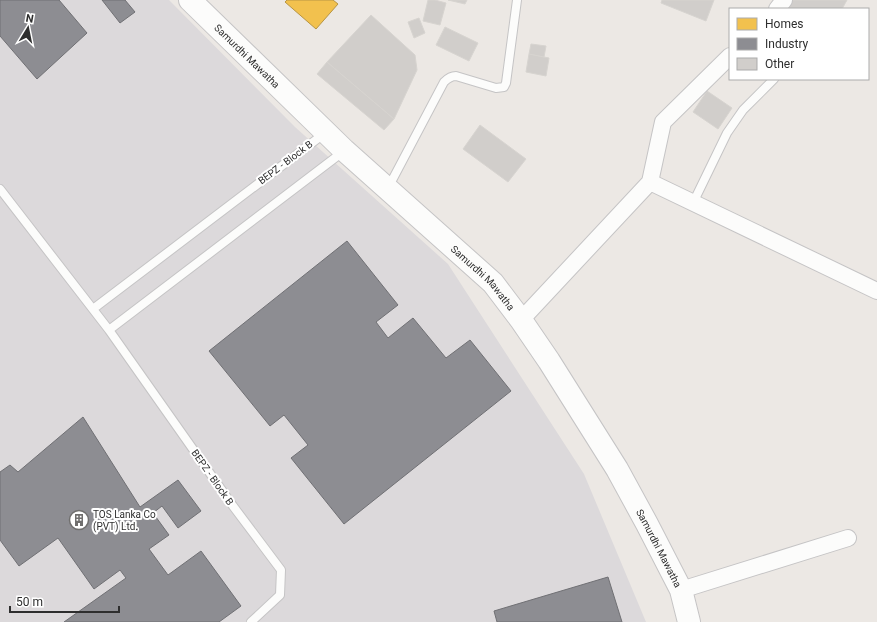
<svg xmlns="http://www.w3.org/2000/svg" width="877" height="622" font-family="Roboto,sans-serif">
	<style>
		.industrial { fill: #dcd9db }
		.homes { fill: #f2c14e; stroke: #b79544 }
		.industry { fill: #8d8d92; stroke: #707074 }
		.building { fill: #d1cecb; stroke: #d7d4d0 }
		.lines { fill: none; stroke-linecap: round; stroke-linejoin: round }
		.service-casing { stroke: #c5c4c5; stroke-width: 10 }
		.minor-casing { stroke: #c5c4c5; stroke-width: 18 }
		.secondary-casing { stroke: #c5c4c5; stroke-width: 24 }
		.service { stroke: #fcfcfb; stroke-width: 8 }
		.minor { stroke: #fcfcfb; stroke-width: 16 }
		.secondary { stroke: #fcfcfb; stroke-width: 22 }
		.labels { text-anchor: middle; stroke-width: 4; stroke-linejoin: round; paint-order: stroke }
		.street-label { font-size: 10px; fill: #2e2e2e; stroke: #fff }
		.poi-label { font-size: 10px; fill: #2e2e2e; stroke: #fff; text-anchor: start }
	</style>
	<rect width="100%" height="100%" fill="#ece8e4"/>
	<path class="industrial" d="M 0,0 L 169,0 L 295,127 L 448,264 L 584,474 L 646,622 L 0,622 Z"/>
	<path class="homes" d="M 287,0 L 333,0 L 338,4 L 316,29 L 285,2 Z"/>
	<path class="industry" d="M 0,0 L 59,0 L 87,33 L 37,79 L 0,36 Z
		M 102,0 L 125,0 L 135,12 L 120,23 Z
		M 347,241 L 398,305 L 376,322 L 388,338 L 413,318 L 446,358 L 470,340 L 511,391 L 344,524 L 291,458 L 308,445 L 284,415 L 270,426 L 209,351 Z
		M 83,417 L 140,507 L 178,480 L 201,511 L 178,528 L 162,506 L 153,513 L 169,535 L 149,549 L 168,575 L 201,551 L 241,606 L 219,622 L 64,622 L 126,578 L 120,570 L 94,589 L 58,538 L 19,566 L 0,540 L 0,472 L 10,465 L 18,472 Z
		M 608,577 L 622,622 L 497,622 L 494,611 Z"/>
	<path class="building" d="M 428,0 L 435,0 L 446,3 L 440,25 L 423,21 Z
		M 448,0 L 467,0 L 465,4 Z
		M 662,0 L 714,0 L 706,21 L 661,3 Z
		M 789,0 L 847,0 L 842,9 L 783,9 Z
		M 371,15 L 415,55 L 417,70 L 394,119 L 327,62 Z
		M 419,18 L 425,33 L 414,38 L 408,22 Z
		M 445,27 L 478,43 L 469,61 L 436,45 Z
		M 531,44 L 546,46 L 544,57 L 529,54 Z
		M 529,54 L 549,58 L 546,76 L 526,72 Z
		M 327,62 L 394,119 L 384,130 L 317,74 Z
		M 707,91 L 732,108 L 718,129 L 693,112 Z
		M 480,125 L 526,159 L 508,182 L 463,149 Z"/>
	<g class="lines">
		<defs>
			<path id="service" d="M 388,188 L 444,82 C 448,78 451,76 456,76 L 496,88 L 504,87 L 506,83 L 517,0
				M 0,189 L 109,330 L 233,506 L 281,570 L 280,595 L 251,622
				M 693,203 L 727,133 L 743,110 L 774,79
				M 93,309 L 325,133
				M 109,330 L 344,151"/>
			<path id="minor" d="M 777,9 L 784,0
				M 650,182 L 877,291
				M 521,320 L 650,182 L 663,122 L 730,56
				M 681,590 L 848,538"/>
			<g id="secondary">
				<path id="s1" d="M 190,0 L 344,150 L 493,283 L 521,320 L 549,361 L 617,469 L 647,524 L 681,590 L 689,622"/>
			</g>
		</defs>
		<use href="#service" class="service-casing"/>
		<use href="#minor" class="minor-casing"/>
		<use href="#secondary" class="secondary-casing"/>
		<use href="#service" class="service"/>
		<use href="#minor" class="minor"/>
		<use href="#secondary" class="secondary"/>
	</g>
	<defs>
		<symbol id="building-ring" viewBox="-11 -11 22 22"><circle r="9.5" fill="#fff" stroke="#706f6e" stroke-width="1.5"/><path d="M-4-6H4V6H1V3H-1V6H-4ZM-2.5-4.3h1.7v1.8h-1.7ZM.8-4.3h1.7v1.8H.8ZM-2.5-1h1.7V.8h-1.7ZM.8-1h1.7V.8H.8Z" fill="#706f6e"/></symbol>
	</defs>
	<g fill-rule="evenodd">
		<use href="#building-ring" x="68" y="509" width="22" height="22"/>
	</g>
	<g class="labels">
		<g class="street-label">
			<text dy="4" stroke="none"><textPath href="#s1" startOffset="80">Samurdhi Mawatha</textPath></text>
			<text transform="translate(285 162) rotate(-37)" y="4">BEPZ - Block B</text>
			<text dy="4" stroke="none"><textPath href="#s1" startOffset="404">Samurdhi Mawatha</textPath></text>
			<text transform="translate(213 477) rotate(55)" y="4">BEPZ - Block B</text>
			<text dy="4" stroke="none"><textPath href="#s1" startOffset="728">Samurdhi Mawatha</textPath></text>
		</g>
		<g class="poi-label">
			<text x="93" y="518">TOS Lanka Co<tspan x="93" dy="12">(PVT) Ltd.</tspan></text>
		</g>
	</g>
	<rect x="729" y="8" width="140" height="72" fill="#ffffff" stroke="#ababab"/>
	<rect x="737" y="18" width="20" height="12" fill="#f2c14e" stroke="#ababab"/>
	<text x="765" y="28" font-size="12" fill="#2e2e2e">Homes</text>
	<rect x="737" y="38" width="20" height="12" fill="#8d8d92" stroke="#ababab"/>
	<text x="765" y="48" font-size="12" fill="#2e2e2e">Industry</text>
	<rect x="737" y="58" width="20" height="12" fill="#d1cecb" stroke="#ababab"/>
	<text x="765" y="68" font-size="12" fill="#2e2e2e">Other</text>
	<g transform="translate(28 28) rotate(10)" stroke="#ffffff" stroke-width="3" paint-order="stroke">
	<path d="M0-3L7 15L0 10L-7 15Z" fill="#2e2e2e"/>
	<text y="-6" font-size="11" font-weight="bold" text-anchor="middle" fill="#2e2e2e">N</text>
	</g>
	<path d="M10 606v6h109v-6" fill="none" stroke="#2e2e2e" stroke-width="2"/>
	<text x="16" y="606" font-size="12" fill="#2e2e2e" stroke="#ffffff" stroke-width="3" paint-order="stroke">50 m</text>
</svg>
